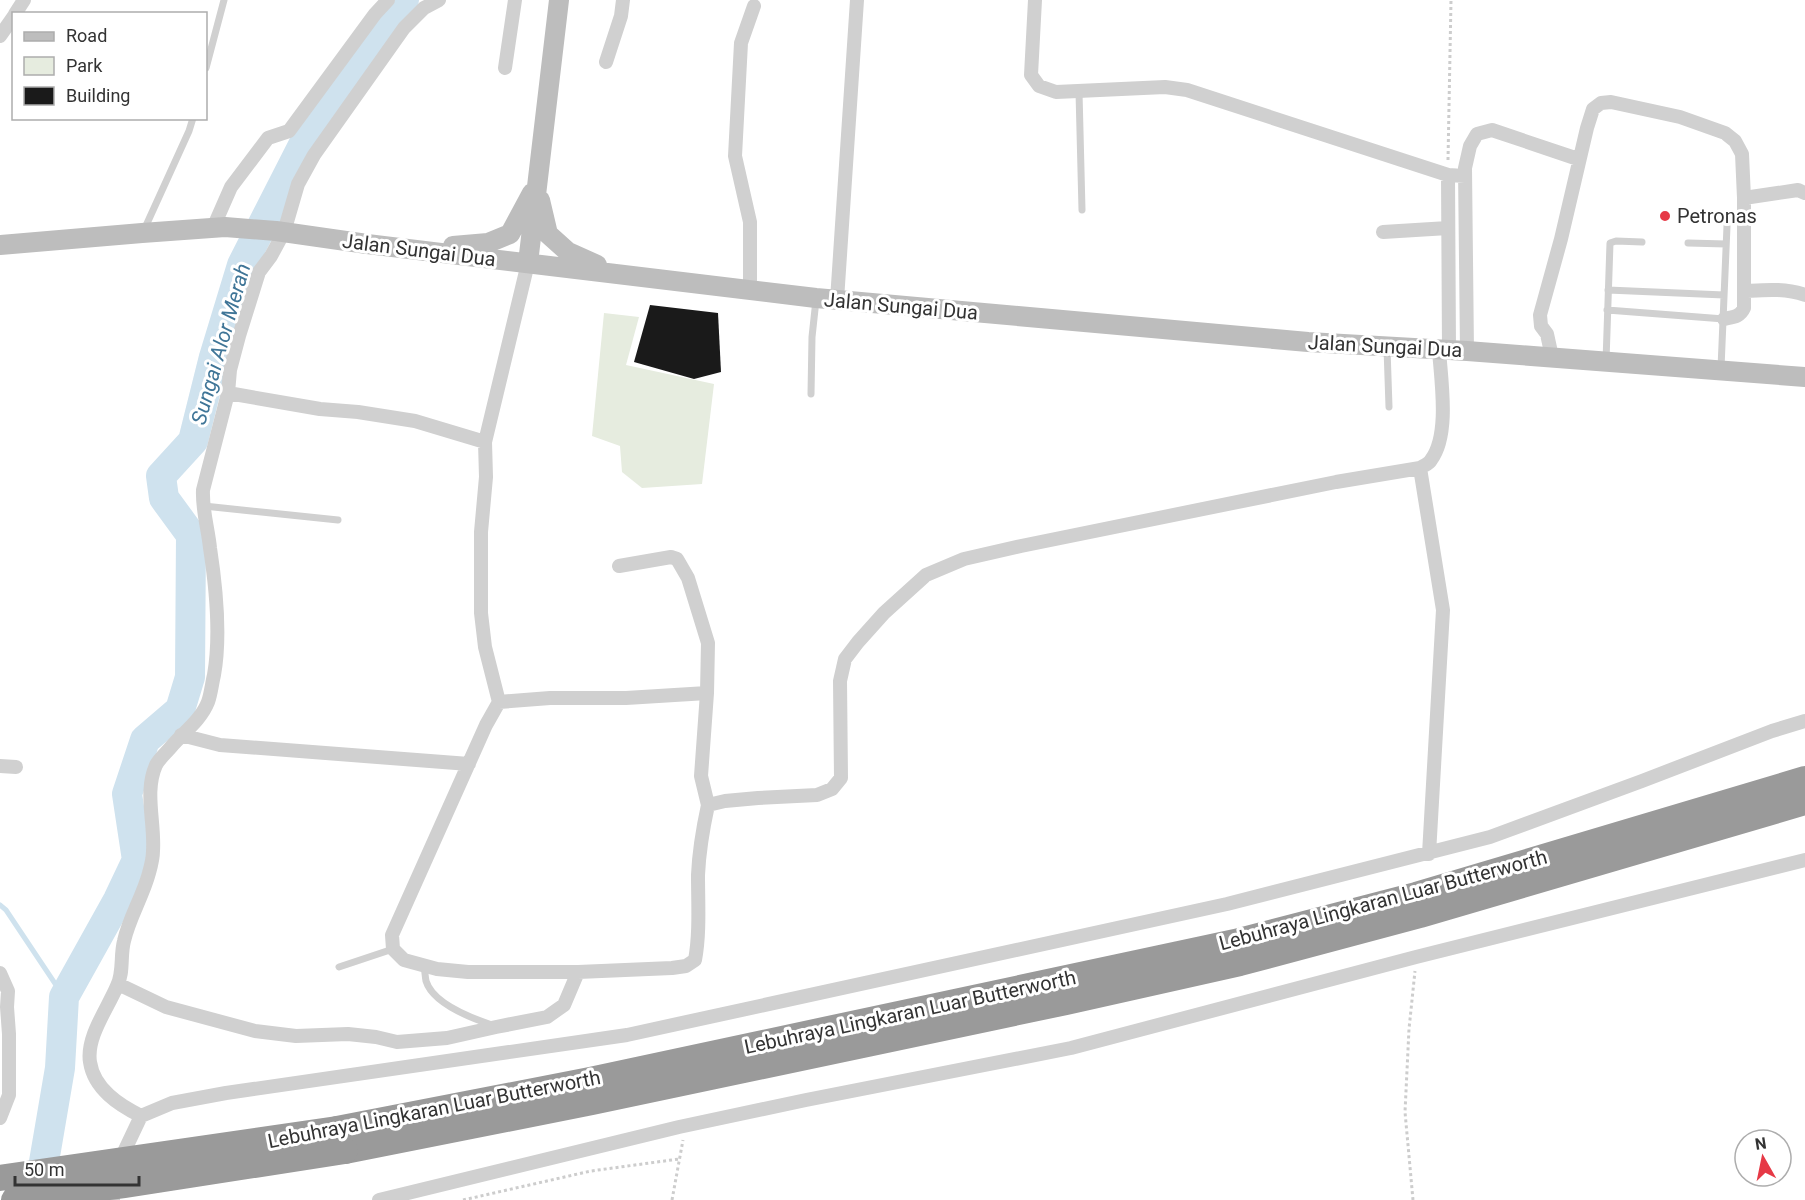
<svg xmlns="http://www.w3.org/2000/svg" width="1805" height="1200" font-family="Roboto,sans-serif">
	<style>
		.green { fill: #e6ecdf }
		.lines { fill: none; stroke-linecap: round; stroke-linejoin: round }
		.stream { stroke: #cfe2ee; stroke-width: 5 }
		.river { stroke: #cfe2ee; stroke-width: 30 }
		.building { fill: #1a1a1a }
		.path { stroke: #cdcdcd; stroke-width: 3; stroke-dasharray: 3 3; stroke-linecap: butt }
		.lane { stroke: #d0d0d0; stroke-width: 7 }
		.street { stroke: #d0d0d0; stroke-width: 14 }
		.secondary { stroke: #bdbdbd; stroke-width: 20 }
		.highway { stroke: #9a9a9a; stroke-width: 26 }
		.highway-bridge { stroke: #9a9a9a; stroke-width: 26 }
		.poi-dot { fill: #e63946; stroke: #fff; stroke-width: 2 }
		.labels { text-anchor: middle; stroke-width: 6; stroke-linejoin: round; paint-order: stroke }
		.poi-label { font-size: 20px; fill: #333; stroke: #fff; text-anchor: start }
		.street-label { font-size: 20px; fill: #333; stroke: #fff }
		.water-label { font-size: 21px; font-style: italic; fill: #3f7597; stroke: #fff }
	</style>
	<rect width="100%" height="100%" fill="#fff"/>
	<path class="green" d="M 604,313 L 639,317 L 626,365 L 714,384 L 702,484 L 642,488 L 622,472 L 620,446 L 592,436 Z"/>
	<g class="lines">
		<path class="stream" d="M 0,905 L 6,910 L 64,997"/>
		<path class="river" d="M 38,1197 L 60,1068 L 64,997 L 118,900 L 137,860 L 127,794 L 145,740 L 180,710 L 190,677 L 191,535 L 164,498 L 161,476 L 193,441 L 214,357 L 242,265 L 321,110 L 404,0"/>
	</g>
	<path class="building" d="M 650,305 L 718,313 L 721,372 L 694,379 L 634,362 Z"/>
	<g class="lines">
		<path class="path" d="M 1448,160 L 1451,0
			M 463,1200 L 591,1171 L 679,1159
			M 672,1200 L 683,1140
			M 1413,1200 L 1405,1112 L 1409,1029 L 1415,971"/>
		<path class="lane" d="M 206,68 L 224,0
			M 1079,92 L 1082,210
			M 144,230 L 189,131 L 193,118
			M 1688,243 L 1726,244
			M 1608,290 L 1724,295
			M 1607,310 L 1724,319
			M 1387,348 L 1389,407
			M 1606,361 L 1610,243 L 1616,241 L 1642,242
			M 1721,368 L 1727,226
			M 811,394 L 812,337 L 816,300
			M 204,506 L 338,520
			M 424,966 C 425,971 425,976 426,981 C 433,1004 471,1018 492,1025
			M 339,967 L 393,949"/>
		<path class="street" d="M 1035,0 L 1031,75 L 1039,86 L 1056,92 L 1165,87 L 1187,90 L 1448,175 L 1465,176
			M 15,14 L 24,0
			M 0,36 L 14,16
			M 606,62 L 621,16 L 623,0
			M 505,68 L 515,0
			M 1448,175 L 1449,350
			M 1744,198 L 1798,190 L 1805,193
			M 213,228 L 231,187 L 268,138 L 289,131 L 375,14 L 388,0
			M 1383,232 L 1448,228
			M 528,263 L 485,442 L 486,477 L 481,532 L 481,613 L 485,647 L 499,702 L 486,725 L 392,935 L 393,949 L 404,960 L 437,969 L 468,972 L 578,972 L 672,968 L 686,966 L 695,960 C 700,933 698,904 698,875 C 699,852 703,828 708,805 L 725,801 L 758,798 L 817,795 L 832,789 L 841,778 L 840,681 L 845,659 L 858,642 L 884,613 L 926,575 L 964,559 L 1021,546 L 1336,482 L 1420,468 C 1423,466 1429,464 1431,460 C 1450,435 1441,380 1439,350
			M 750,290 L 750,222 L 735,156 L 741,43 L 754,6
			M 1745,291 C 1765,290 1785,288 1805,295
			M 837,300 L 857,0
			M 1467,351 L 1465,168 L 1470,146 L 1477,134 L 1492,130 L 1578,159
			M 1552,357 L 1547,334 L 1541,326 L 1540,315 L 1561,239 L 1587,128 L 1593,109 L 1601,103 L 1611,102 L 1680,117 L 1725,133 L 1735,141 L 1742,154 L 1744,198 L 1744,308 C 1740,317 1733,317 1724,319
			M 228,393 L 320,409 L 358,412 L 415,421 L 485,442
			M 1420,468 L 1443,610 L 1429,854
			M 619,566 L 671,557 L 677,559 L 688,578 L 708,643 L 707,693 L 701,776 L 708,805
			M 499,702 L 550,698 L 626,698 L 707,693
			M 181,735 L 220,745 L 469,764
			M 0,766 L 16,767
			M 0,973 L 8,991 L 7,1007 L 9,1034 L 9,1095 L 0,1118
			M 118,984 L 166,1007 L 255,1031 L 296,1036 L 348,1034 L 376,1037 L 397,1042 L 447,1038 L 496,1027 L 547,1017 L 564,1005 L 578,972
			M 141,1116 C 119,1105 94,1089 90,1062 C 86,1037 108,1008 117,986 C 124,972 120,956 124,941 C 129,918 143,896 149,873 C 151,866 153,858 153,851 C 155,822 144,792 156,765 C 159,759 166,753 171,747 C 183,733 201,720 208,702 C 211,694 212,683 214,675 C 221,636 216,587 210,548 C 208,528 202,510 203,490 L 228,393 L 230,370 L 239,336 L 259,272 L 271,256 L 284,232 L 298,184 L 314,155 L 404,28 L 424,8 L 439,0
			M 113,1200 L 114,1173 L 141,1116 L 172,1103 L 226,1093 L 627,1035 L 1227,904 L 1490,837 L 1642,781 L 1772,731 L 1805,721
			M 379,1200 L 679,1127 L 806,1100 L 1071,1048 L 1416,957 L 1805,860"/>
		<path class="secondary" d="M 540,200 L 548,234 L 568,252 L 597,265
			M 0,245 L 142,233 L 225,227 L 276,231 L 367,244 L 816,298 L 1308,342 L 1467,351 L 1805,377
			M 453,246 L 488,243 L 510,234 L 532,193
			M 528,263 L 559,0"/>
		<path class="highway" d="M 337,1129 L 590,1080 L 1235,942 L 1416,895 L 1805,779
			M 345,1151 L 592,1102 L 1066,1002 L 1240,963 L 1420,915 L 1805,802"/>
		<path class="highway-bridge" d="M 0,1178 L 337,1129
			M 14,1200 L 124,1185 L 345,1151"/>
	</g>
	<circle class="poi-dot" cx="1665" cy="216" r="6"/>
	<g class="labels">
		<g class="poi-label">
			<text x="1677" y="223">Petronas</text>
		</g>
		<g class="street-label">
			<text transform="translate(419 250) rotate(7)" y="7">Jalan Sungai Dua</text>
			<text transform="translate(901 306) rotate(5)" y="7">Jalan Sungai Dua</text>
			<text transform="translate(1385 346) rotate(3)" y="7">Jalan Sungai Dua</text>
			<text transform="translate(1383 900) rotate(-15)" y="7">Lebuhraya Lingkaran Luar Butterworth</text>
			<text transform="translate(910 1012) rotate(-12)" y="7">Lebuhraya Lingkaran Luar Butterworth</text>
			<text transform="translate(434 1109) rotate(-11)" y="7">Lebuhraya Lingkaran Luar Butterworth</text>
		</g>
		<g class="water-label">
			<text transform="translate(221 344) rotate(-74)" y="7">Sungai Alor Merah</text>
		</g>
	</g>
	<rect x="12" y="12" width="195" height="108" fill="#ffffff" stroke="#adadad" stroke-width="1.5"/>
	<rect x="24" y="32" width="30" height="9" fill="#bdbdbd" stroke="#adadad" stroke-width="1.5"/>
	<text x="66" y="42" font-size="18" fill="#333333">Road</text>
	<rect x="24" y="57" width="30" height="18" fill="#e6ecdf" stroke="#adadad" stroke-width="1.5"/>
	<text x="66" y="72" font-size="18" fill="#333333">Park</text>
	<rect x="24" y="87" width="30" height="18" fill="#1a1a1a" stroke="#adadad" stroke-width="1.5"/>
	<text x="66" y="102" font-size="18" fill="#333333">Building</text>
	<g transform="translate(1763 1158) rotate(351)"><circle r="28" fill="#ffffff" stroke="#adadad" stroke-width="1.5"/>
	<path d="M0-4.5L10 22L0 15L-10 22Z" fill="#e63946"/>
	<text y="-9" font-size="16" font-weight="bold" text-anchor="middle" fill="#333333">N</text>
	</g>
	<path d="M15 1176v9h124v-9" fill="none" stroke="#333333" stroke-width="3"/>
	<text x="24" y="1176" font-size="18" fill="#333333" stroke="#ffffff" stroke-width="4.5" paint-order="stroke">50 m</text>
</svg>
